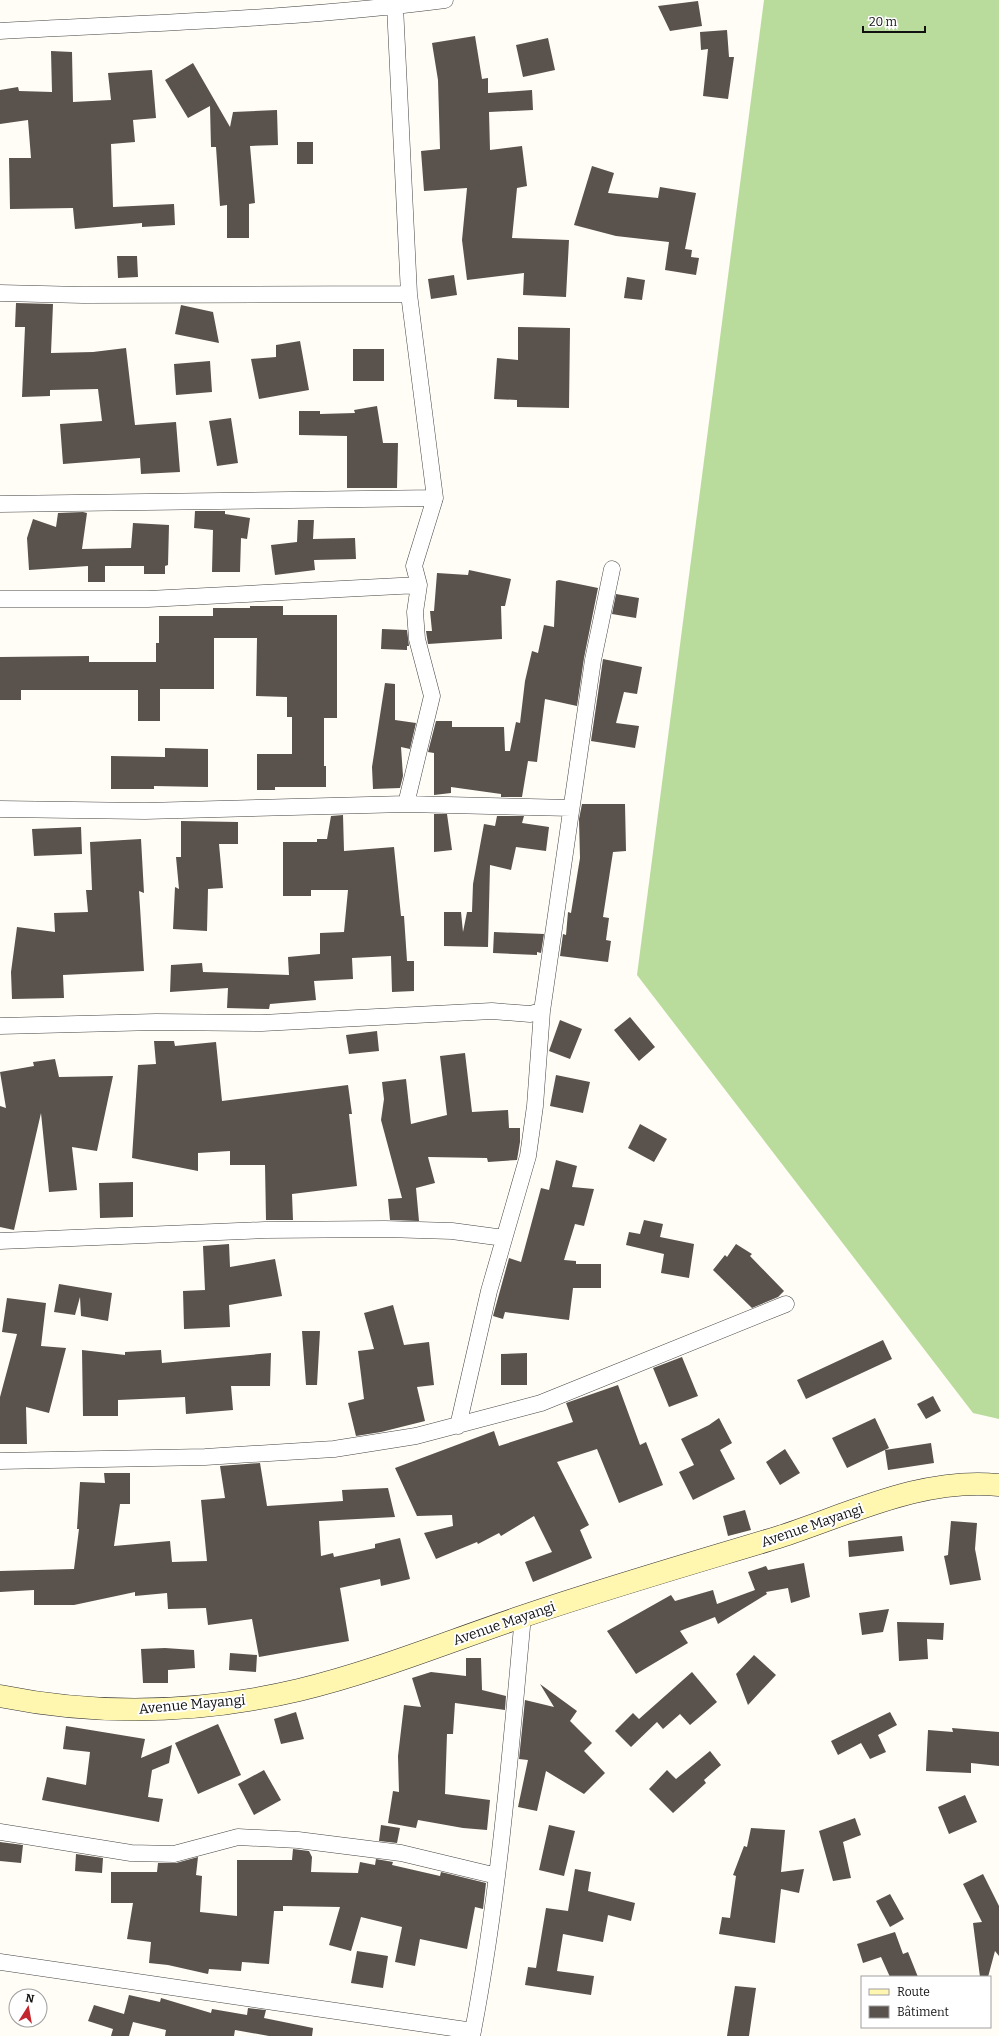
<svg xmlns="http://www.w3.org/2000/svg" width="999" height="2036" font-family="Bitter,serif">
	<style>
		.forest { fill: #b9dc9c }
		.building { fill: #5a524d }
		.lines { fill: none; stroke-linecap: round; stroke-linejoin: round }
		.street-casing { stroke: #444; stroke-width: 17 }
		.secondary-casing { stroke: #333; stroke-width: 23 }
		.street { stroke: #fff; stroke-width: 16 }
		.secondary { stroke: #fff6b0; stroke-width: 22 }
		.labels { text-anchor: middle; stroke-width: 4; stroke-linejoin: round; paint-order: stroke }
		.street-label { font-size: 14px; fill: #111; stroke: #fff }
	</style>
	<rect width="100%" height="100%" fill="#fffdf5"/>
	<path class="forest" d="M 764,0 L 999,0 L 999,1419 L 973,1413 L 637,975 Z"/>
	<path class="building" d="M 698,1 L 702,26 L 670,31 L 658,6 Z
		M 727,30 L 729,57 L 734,57 L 728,99 L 703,96 L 708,49 L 701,50 L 700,32 Z
		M 475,36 L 482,79 L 488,78 L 488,93 L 532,90 L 533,110 L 489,112 L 490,150 L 522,146 L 527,186 L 517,188 L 512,238 L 569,240 L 566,297 L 523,295 L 524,273 L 467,280 L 462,240 L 467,188 L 424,191 L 421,151 L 440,149 L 438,80 L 432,43 Z
		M 548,38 L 555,70 L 523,77 L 516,45 Z
		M 51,51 L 72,52 L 73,102 L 111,100 L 108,73 L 152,70 L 156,118 L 133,120 L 135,142 L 111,144 L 113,207 L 174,204 L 175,225 L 142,227 L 142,223 L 75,229 L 73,208 L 10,209 L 9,158 L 31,158 L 28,120 L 0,124 L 0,90 L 18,87 L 19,91 L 52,92 Z
		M 193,63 L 230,127 L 233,112 L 277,110 L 278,145 L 250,146 L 255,203 L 249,204 L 249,238 L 227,238 L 227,205 L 220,206 L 216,147 L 211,147 L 210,106 L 188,118 L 165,80 Z
		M 297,142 L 313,142 L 313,164 L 297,164 Z
		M 592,166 L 614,173 L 608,193 L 658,198 L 660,187 L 696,193 L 685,249 L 692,250 L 691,257 L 699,258 L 696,275 L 665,270 L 669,242 L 616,236 L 574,225 Z
		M 117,256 L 137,256 L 138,277 L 118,278 Z
		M 454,275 L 457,295 L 431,299 L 428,279 Z
		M 627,277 L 645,280 L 642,300 L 624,298 Z
		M 16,303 L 53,304 L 51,353 L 93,352 L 126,348 L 135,425 L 176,422 L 180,472 L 141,474 L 140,458 L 63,464 L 60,424 L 102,421 L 98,389 L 50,390 L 50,396 L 22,397 L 25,327 L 15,327 Z
		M 181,305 L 213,312 L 219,343 L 175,334 Z
		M 518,327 L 570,328 L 569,408 L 517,407 L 517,400 L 494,399 L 497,358 L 518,360 Z
		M 300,341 L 309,390 L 259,399 L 251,359 L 276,357 L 276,345 Z
		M 353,349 L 384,349 L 384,381 L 353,381 Z
		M 210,361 L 212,392 L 176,395 L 174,364 Z
		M 377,406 L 383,443 L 398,443 L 397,488 L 347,488 L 347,436 L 299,435 L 299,411 L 320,411 L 320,414 L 355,413 L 354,410 Z
		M 231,418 L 238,463 L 217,466 L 209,421 Z
		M 195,511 L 225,511 L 225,514 L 250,518 L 247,539 L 241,538 L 240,572 L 212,572 L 213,530 L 194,528 Z
		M 83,512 L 87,513 L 82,549 L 131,548 L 133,523 L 169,525 L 168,565 L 165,566 L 165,574 L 144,574 L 144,566 L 105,566 L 105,582 L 88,582 L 88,566 L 29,570 L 27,538 L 33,519 L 56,527 L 58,513 Z
		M 298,520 L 314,520 L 313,539 L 355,538 L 356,559 L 314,560 L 315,570 L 275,575 L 271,545 L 297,542 Z
		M 469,570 L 511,579 L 505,606 L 501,606 L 502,639 L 428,644 L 426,631 L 432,631 L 430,611 L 434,611 L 437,573 L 468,575 Z
		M 559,580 L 598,588 L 584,658 L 577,706 L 545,699 L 537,762 L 528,761 L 522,797 L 501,797 L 501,794 L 451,787 L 451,793 L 434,795 L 434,753 L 428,752 L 436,721 L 452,721 L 452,727 L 504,727 L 505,751 L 510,751 L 516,722 L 520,723 L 525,681 L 532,651 L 538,653 L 544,625 L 554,627 L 556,581 Z
		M 616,594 L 639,598 L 636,618 L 612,614 Z
		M 250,606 L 283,606 L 283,615 L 337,615 L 337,718 L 324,718 L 324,766 L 326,766 L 326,787 L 275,787 L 275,790 L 257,790 L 257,754 L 292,754 L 292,717 L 287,717 L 287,697 L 256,696 L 257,638 L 214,638 L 214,689 L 160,689 L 160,721 L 138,721 L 138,690 L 21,690 L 21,700 L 0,700 L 0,657 L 89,656 L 89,662 L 156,662 L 156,643 L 159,643 L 159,616 L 213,616 L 213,608 L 250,608 Z
		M 382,629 L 407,630 L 409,646 L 407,646 L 407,650 L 381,649 Z
		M 603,659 L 642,667 L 637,694 L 624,692 L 616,723 L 639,726 L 635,748 L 591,741 Z
		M 385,683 L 395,684 L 395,720 L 416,723 L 410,749 L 401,747 L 403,776 L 400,788 L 373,789 L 372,767 Z
		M 165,748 L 208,749 L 208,787 L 154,786 L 154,789 L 111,789 L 111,756 L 165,757 Z
		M 582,804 L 625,804 L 626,851 L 613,852 L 603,917 L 609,918 L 606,940 L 611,941 L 608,962 L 560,956 L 563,934 L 566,935 L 568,912 L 571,913 L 580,858 L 579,819 Z
		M 434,814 L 447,814 L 452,850 L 434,852 Z
		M 343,815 L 344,851 L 394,847 L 401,916 L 404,916 L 407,961 L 414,961 L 414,991 L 392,992 L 391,956 L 352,958 L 353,979 L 314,981 L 316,1000 L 270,1004 L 269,1009 L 227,1008 L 228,988 L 170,992 L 171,965 L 202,963 L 203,972 L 289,975 L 288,957 L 320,954 L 320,933 L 344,932 L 348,890 L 311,890 L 311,896 L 283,896 L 283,842 L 317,842 L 317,839 L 327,839 L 331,816 Z
		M 497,816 L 524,816 L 522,823 L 549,827 L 546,851 L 516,847 L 511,870 L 490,865 L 488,947 L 444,946 L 444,912 L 461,912 L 463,932 L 467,912 L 472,912 L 473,884 L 484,824 L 495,826 Z
		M 181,821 L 238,822 L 238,844 L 219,844 L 223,888 L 208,889 L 207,931 L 173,929 L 175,887 L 179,889 L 176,857 L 181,857 Z
		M 81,827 L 82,854 L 34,856 L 32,829 Z
		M 141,839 L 144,893 L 139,891 L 144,971 L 63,975 L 64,998 L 12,999 L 11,972 L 17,927 L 55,932 L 54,913 L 88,912 L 86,890 L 92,890 L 90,842 Z
		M 494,932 L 544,934 L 541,953 L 537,952 L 537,955 L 493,953 Z
		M 630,1017 L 655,1047 L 639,1061 L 614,1030 Z
		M 560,1020 L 582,1029 L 570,1059 L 549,1051 Z
		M 377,1031 L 379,1051 L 349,1054 L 346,1035 Z
		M 154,1041 L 174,1041 L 175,1046 L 216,1042 L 222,1101 L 348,1085 L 352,1114 L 349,1114 L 357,1186 L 292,1194 L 293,1220 L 266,1220 L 265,1165 L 230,1165 L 230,1151 L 198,1153 L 198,1171 L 132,1158 L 138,1065 L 156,1064 Z
		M 465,1053 L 472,1112 L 508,1110 L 509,1128 L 520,1128 L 520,1142 L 517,1160 L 488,1162 L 487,1158 L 428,1157 L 435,1183 L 416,1188 L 419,1221 L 390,1220 L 388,1199 L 402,1198 L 381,1120 L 384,1099 L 382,1082 L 406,1079 L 411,1124 L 447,1115 L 440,1056 Z
		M 55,1059 L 59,1077 L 113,1076 L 97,1151 L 72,1147 L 77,1190 L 49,1192 L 41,1113 L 14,1230 L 0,1227 L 0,1106 L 6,1108 L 0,1072 L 34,1066 L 33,1062 Z
		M 556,1075 L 590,1082 L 583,1113 L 550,1106 Z
		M 640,1124 L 667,1139 L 654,1162 L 628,1148 Z
		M 556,1160 L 577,1166 L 572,1187 L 594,1189 L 584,1226 L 575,1224 L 564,1260 L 576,1261 L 576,1264 L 601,1264 L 601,1288 L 573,1288 L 569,1320 L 505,1312 L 503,1319 L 493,1316 L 509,1258 L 521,1262 L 541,1188 L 549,1190 Z
		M 133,1182 L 133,1217 L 100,1218 L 99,1183 Z
		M 644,1220 L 663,1224 L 660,1237 L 694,1244 L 689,1278 L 661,1273 L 664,1254 L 626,1245 L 629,1232 L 640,1234 Z
		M 229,1244 L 230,1267 L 275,1259 L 282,1296 L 229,1305 L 230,1327 L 184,1329 L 183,1291 L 205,1290 L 203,1246 Z
		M 736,1244 L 752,1254 L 750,1256 L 784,1291 L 778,1297 L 752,1308 L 713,1270 L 725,1255 L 727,1257 Z
		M 59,1284 L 112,1293 L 108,1321 L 81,1316 L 80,1297 L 75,1315 L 54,1312 Z
		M 7,1298 L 46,1303 L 41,1346 L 66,1348 L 49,1413 L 26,1407 L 27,1444 L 0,1444 L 0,1397 L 17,1334 L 2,1332 Z
		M 393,1305 L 404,1345 L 429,1342 L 434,1385 L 417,1387 L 425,1421 L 381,1432 L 356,1436 L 348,1403 L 364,1399 L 358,1351 L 374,1349 L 364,1313 Z
		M 302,1331 L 320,1331 L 317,1385 L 306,1385 Z
		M 883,1340 L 892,1359 L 806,1399 L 797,1380 Z
		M 82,1350 L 125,1355 L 125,1352 L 161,1350 L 162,1363 L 271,1353 L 270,1386 L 231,1386 L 233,1410 L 186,1414 L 185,1397 L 118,1400 L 118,1416 L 83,1416 Z
		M 527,1353 L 527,1385 L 501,1385 L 501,1354 Z
		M 682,1357 L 698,1396 L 669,1407 L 653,1368 Z
		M 618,1385 L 640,1445 L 646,1442 L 663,1485 L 619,1503 L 597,1449 L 557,1462 L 589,1525 L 580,1530 L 592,1558 L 533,1582 L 525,1562 L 552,1552 L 534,1516 L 501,1536 L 499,1533 L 478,1544 L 477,1542 L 436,1559 L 424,1533 L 453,1526 L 452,1515 L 417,1516 L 395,1468 L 494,1431 L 499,1446 L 573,1422 L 566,1403 Z
		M 933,1396 L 941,1411 L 926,1419 L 917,1404 Z
		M 719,1418 L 732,1443 L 720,1450 L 735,1479 L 693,1500 L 679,1472 L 694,1465 L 681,1439 L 709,1425 Z
		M 875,1418 L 889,1448 L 847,1468 L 832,1438 Z
		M 931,1443 L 934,1463 L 888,1470 L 885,1450 Z
		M 785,1449 L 800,1473 L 780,1485 L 766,1462 Z
		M 260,1463 L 267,1506 L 343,1501 L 342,1490 L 388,1488 L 395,1517 L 319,1521 L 321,1556 L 333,1553 L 334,1557 L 375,1548 L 375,1544 L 400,1538 L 410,1579 L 381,1586 L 380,1579 L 340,1588 L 349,1641 L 259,1657 L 252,1619 L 208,1625 L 206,1608 L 168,1609 L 167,1593 L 135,1596 L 135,1592 L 74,1605 L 34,1605 L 34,1590 L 0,1592 L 0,1571 L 74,1569 L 79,1529 L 77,1529 L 80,1482 L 105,1483 L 104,1473 L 130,1473 L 130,1504 L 120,1504 L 114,1546 L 170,1541 L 172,1562 L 207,1561 L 201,1500 L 225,1498 L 220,1466 Z
		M 745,1510 L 751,1530 L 728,1536 L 723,1516 Z
		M 951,1521 L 977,1523 L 975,1549 L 981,1580 L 950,1585 L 944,1556 L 948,1555 Z
		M 902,1536 L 904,1551 L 849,1557 L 848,1541 Z
		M 804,1563 L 810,1597 L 791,1603 L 788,1588 L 766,1592 L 767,1594 L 718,1624 L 715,1617 L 680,1631 L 688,1643 L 636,1674 L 607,1631 L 671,1595 L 675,1601 L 713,1590 L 717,1604 L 755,1590 L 748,1572 L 766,1566 L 768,1570 Z
		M 889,1609 L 883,1632 L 862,1635 L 859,1613 Z
		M 897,1622 L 944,1623 L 943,1640 L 927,1639 L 928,1659 L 899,1661 Z
		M 165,1648 L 194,1650 L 195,1668 L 168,1670 L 168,1683 L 143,1683 L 141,1649 Z
		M 230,1653 L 257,1655 L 256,1672 L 229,1670 Z
		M 754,1655 L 776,1675 L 748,1705 L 736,1674 Z
		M 466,1658 L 481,1658 L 482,1690 L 506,1696 L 505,1710 L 455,1703 L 453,1734 L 447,1734 L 445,1794 L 490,1800 L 487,1830 L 463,1828 L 418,1820 L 416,1828 L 388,1823 L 393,1791 L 399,1792 L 398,1756 L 404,1705 L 421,1707 L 412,1678 L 431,1672 L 466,1676 Z
		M 692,1672 L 717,1702 L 690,1725 L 680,1714 L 663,1729 L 657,1722 L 631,1747 L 615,1731 L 633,1713 L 639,1719 Z
		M 540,1684 L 577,1711 L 570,1721 L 592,1743 L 584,1751 L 605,1773 L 584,1794 L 546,1771 L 537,1811 L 518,1807 L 528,1760 L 519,1759 L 525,1700 L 554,1707 Z
		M 296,1712 L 304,1739 L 281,1744 L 274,1719 Z
		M 890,1712 L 897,1725 L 878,1735 L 886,1752 L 870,1759 L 861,1743 L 838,1755 L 831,1741 Z
		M 218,1724 L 241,1775 L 198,1794 L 175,1743 Z
		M 66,1726 L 145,1739 L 141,1758 L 172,1745 L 169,1763 L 152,1770 L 148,1797 L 163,1799 L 159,1822 L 42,1800 L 47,1777 L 86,1785 L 90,1752 L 63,1749 Z
		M 952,1728 L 999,1732 L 999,1766 L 971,1763 L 971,1773 L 926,1771 L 928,1730 L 953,1732 Z
		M 710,1751 L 721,1765 L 704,1780 L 706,1783 L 673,1813 L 649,1789 L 667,1770 L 676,1779 Z
		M 264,1770 L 281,1800 L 254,1815 L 238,1784 Z
		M 965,1795 L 977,1822 L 949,1834 L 938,1807 Z
		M 855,1818 L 861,1835 L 843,1842 L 851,1878 L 833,1881 L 819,1831 Z
		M 381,1825 L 400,1828 L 397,1843 L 379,1841 Z
		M 549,1825 L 575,1831 L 564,1876 L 539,1870 Z
		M 751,1828 L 785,1830 L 781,1872 L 804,1869 L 799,1893 L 781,1889 L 775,1943 L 719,1934 L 722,1917 L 730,1918 L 736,1876 L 733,1875 L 744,1846 L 747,1847 Z
		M 0,1842 L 23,1845 L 21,1863 L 0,1861 Z
		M 293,1849 L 309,1851 L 312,1857 L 311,1872 L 358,1873 L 360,1862 L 375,1865 L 376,1859 L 393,1862 L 392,1865 L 440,1876 L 441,1872 L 486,1883 L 483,1909 L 475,1907 L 467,1949 L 420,1939 L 415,1966 L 395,1962 L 402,1927 L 361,1917 L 351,1951 L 329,1945 L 340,1907 L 283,1906 L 283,1911 L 274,1911 L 269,1964 L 242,1962 L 241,1971 L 209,1969 L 208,1974 L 168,1965 L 149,1963 L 151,1942 L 127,1939 L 133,1903 L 111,1903 L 111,1872 L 157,1872 L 158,1863 L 176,1863 L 198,1857 L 196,1875 L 202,1876 L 200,1912 L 237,1916 L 237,1860 L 292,1860 Z
		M 76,1854 L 103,1858 L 102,1873 L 75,1871 Z
		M 575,1869 L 591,1872 L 588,1891 L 635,1903 L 631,1921 L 608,1915 L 603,1942 L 563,1934 L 557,1971 L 594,1976 L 591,1995 L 525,1985 L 528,1967 L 536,1968 L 546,1908 L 568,1911 Z
		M 983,1874 L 999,1906 L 999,1956 L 995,1951 L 988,1977 L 980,1977 L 973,1923 L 982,1922 L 963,1884 Z
		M 890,1894 L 904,1919 L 890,1927 L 876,1901 Z
		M 895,1932 L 903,1954 L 908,1952 L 918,1977 L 890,1977 L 881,1957 L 863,1963 L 857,1944 Z
		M 357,1951 L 388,1956 L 383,1988 L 351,1983 Z
		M 735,1986 L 756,1988 L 749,2036 L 727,2036 Z
		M 129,1995 L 160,2002 L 161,1998 L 211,2013 L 212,2009 L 247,2015 L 248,2008 L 266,2010 L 264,2018 L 313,2028 L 312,2036 L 269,2036 L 235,2030 L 234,2036 L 165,2036 L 166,2030 L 133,2022 L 129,2036 L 111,2036 L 113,2029 L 88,2021 L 94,2005 L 124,2014 Z"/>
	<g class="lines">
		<defs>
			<path id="street" d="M 393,0 L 395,6 L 409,294 L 435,498 L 414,566 L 419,585 L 415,612 L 417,639 L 432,696 L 406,804
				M 0,31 C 148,23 297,19 445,0
				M 0,293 L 83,295 L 409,294
				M 0,504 L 435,498
				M 0,599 L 148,599 L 419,585
				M 0,809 L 145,811 L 406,804 L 571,808
				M 0,1026 L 156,1022 L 262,1023 L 492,1011 L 530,1014 L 542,1011 L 593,660 L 612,569
				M 0,1241 L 265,1230 L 385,1229 L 452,1231 L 504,1238
				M 458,1426 L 489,1291 L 528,1156 L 535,1106 L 542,1011
				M 0,1461 L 205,1457 L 334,1449 L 416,1436 L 541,1403 L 786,1304
				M 0,1832 L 131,1853 L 174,1854 L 238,1837 L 298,1840 L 401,1853 L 497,1876
				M 0,1962 L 473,2031
				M 472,2036 C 499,1897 510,1757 523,1616"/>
			<path id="secondary" d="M 0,1696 C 99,1716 201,1713 299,1690 C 374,1672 447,1642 521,1617 C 606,1588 693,1563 779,1537 C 850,1514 922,1477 999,1485"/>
		</defs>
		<use href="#street" class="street-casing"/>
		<use href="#secondary" class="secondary-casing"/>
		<use href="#street" class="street"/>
		<use href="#secondary" class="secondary"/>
	</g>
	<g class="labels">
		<g class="street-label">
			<text transform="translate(812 1525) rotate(-19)" y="5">Avenue Mayangi</text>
			<text transform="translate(504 1623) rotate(-19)" y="5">Avenue Mayangi</text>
			<text transform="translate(192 1704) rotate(-5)" y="5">Avenue Mayangi</text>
		</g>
	</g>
	<rect x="861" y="1976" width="130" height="52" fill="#ffffff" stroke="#a0a0a0"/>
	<rect x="869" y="1989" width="20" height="6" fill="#fff6b0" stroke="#a0a0a0"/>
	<text x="897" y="1996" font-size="12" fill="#111111">Route</text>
	<rect x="869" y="2006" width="20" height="12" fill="#5a524d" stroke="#a0a0a0"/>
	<text x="897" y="2016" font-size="12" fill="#111111">Bâtiment</text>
	<g transform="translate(28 2008) rotate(11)"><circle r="19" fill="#ffffff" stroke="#a0a0a0"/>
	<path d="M0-3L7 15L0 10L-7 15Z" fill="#c4262e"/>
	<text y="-6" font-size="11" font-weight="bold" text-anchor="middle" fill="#111111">N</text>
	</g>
	<path d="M863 26v6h62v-6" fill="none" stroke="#111111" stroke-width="2"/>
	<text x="869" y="26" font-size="12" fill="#111111" stroke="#ffffff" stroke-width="3" paint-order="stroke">20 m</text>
</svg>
